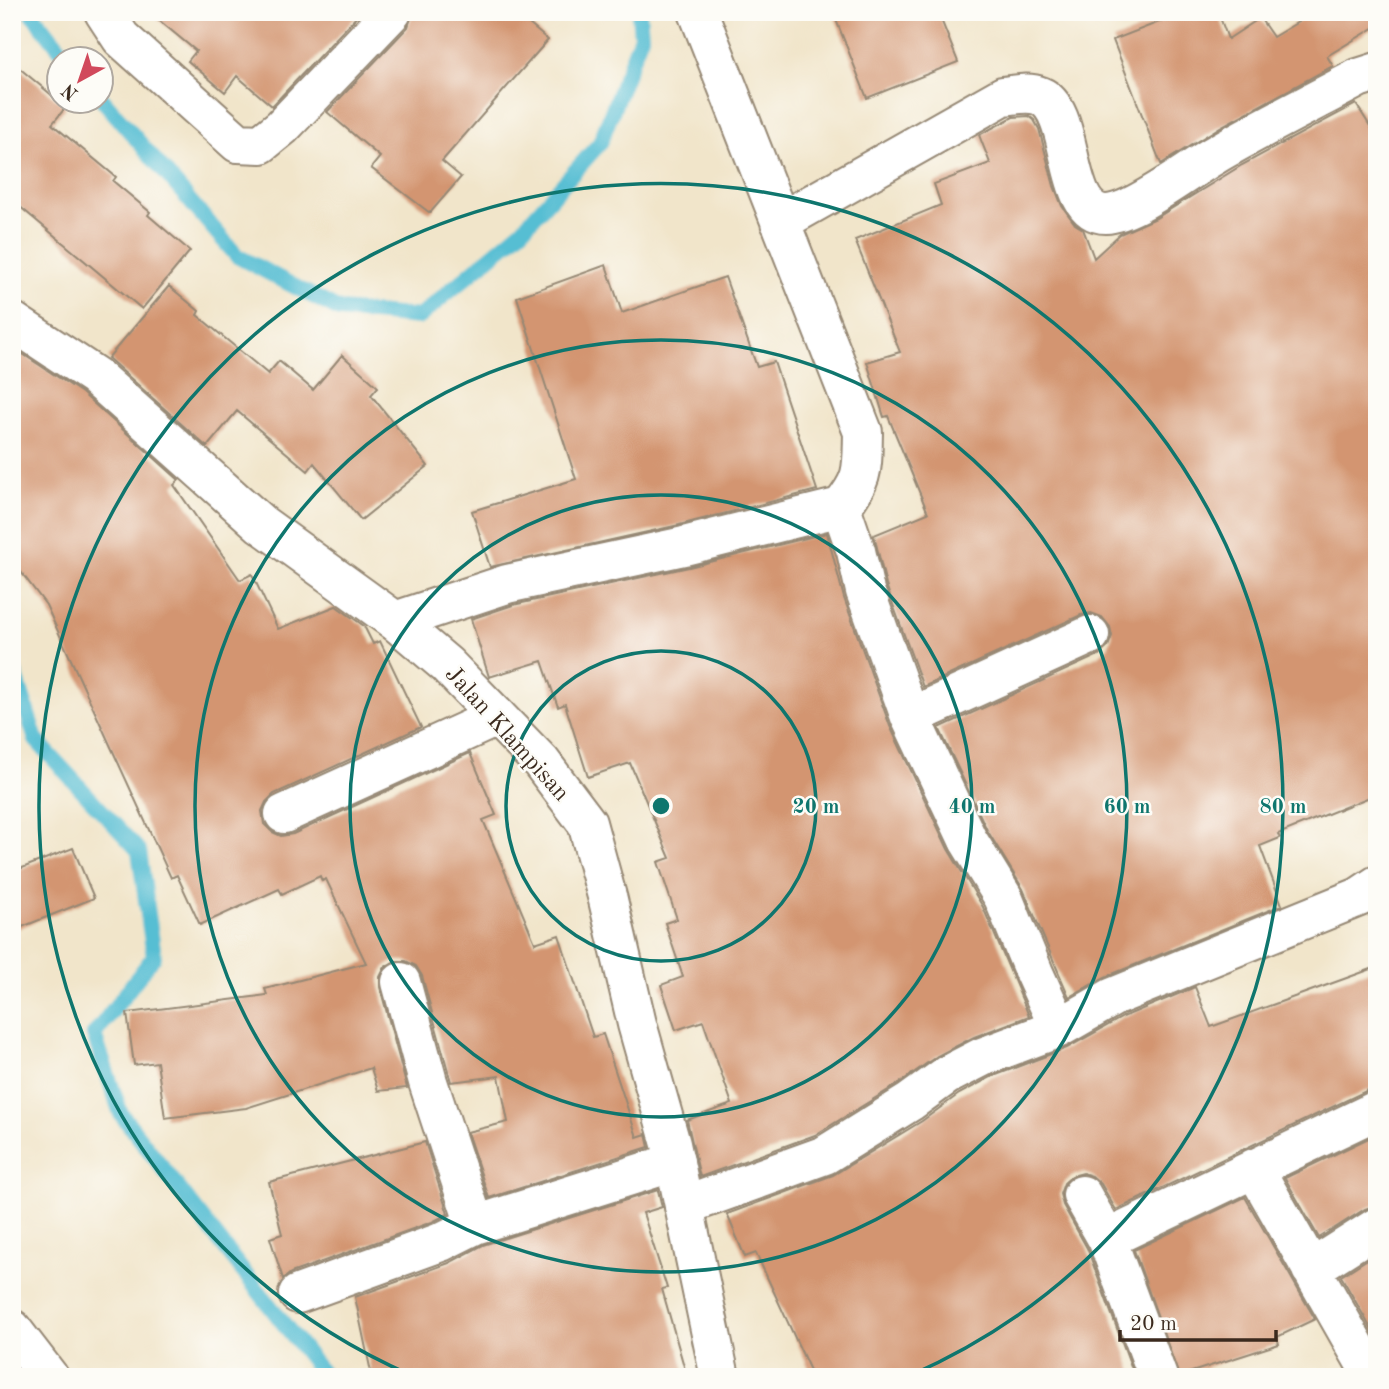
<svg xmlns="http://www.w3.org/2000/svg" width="1389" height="1389" font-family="'Old Standard TT',serif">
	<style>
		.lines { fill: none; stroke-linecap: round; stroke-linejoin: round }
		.stream { stroke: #56bed3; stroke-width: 16 }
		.building { fill: #d39571 }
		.street-casing { stroke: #968874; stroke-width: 42 }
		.secondary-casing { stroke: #968874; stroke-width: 42 }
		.highway-casing { stroke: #968874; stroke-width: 42 }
		.street { stroke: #fff; stroke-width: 38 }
		.secondary { stroke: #fff; stroke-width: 38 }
		.highway { stroke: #fff; stroke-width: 38 }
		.ring { fill: none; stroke: #0f766e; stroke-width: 3.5 }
		.labels { text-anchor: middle; stroke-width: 5; stroke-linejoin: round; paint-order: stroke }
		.street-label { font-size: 24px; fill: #3b2a1e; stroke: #fdfcf7 }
		.centre { fill: #0f766e; stroke: #fdfcf7; stroke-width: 3.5 }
		.ring-label { font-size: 21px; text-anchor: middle; font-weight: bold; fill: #0f766e; stroke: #fdfcf7; stroke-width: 5; stroke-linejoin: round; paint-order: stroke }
	</style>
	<rect width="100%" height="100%" fill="#fdfcf7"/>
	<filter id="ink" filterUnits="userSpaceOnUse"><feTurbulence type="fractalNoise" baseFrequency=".0143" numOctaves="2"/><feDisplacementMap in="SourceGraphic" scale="14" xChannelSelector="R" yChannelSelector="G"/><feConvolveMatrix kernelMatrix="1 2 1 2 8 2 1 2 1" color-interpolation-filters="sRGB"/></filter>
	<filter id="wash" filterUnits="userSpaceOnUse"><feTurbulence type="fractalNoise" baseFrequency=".00686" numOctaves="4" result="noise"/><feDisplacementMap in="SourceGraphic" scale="28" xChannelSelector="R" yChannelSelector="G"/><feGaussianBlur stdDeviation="1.57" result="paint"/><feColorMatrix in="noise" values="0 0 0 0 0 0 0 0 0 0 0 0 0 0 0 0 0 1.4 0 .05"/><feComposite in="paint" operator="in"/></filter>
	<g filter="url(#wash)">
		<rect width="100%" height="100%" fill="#f1e5ca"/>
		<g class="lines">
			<path class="stream" d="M 31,12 L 69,60
				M 102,99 L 237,256 L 339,310 L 419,317 L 522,230 L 600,143 L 641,36 L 639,12
				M 12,664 L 36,740 L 139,851 L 154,956 L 94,1035 L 121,1114 L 325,1377"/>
		</g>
		<g id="blocks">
			<path class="building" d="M 149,12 L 361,12 L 272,106 L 237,76 L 225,92 L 188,61 L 196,51 Z
				M 413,12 L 515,12 L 548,40 L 442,161 L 461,177 L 430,213 L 371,168 L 380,157 L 327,112 L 408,27 Z
				M 833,12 L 938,12 L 958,62 L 867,98 Z
				M 1185,12 L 1218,12 L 1228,39 L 1260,18 L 1273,37 L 1315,12 L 1377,12 L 1377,26 L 1327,56 L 1333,66 L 1220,127 L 1161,164 L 1113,40 Z
				M 12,62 L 66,107 L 52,124 L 116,177 L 113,181 L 150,212 L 148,215 L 190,251 L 142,309 L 12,200 Z
				M 1356,104 L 1377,137 L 1377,794 L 1278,834 L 1280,838 L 1260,846 L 1282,905 L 1105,977 L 1069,997 L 1023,889 L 987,830 L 939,728 L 1099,655 L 1108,647 L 1112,636 L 1110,627 L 1102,617 L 1091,613 L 1081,615 L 923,687 L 886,585 L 874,535 L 928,513 L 888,416 L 884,417 L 867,362 L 900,352 L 855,240 L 941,205 L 934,184 L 990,163 L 979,135 L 1013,117 L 1029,116 L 1034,120 L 1039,129 L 1054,186 L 1062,206 L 1075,224 L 1083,229 L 1094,258 L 1120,234 L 1156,218 L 1242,165 Z
				M 606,265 L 622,313 L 725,277 L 757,367 L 774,362 L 817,490 L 679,525 L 490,567 L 472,511 L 576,479 L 517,297 Z
				M 169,286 L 199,311 L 197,315 L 268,374 L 279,361 L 313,390 L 342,355 L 378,387 L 371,395 L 428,466 L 361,520 L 314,463 L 308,471 L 237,411 L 207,447 L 108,358 Z
				M 12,347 L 82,393 L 179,480 L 174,485 L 240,580 L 252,574 L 278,629 L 336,606 L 364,626 L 373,644 L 380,641 L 421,727 L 274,794 L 266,802 L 262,811 L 264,824 L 272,832 L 281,836 L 293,834 L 470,753 L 496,815 L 483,820 L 535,943 L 559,935 L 593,1037 L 603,1034 L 637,1137 L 646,1134 L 649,1147 L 489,1198 L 467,1132 L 508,1122 L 499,1076 L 451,1082 L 422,976 L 416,966 L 406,961 L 395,961 L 385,967 L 380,977 L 380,987 L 407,1088 L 378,1091 L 371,1068 L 246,1108 L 165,1118 L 157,1062 L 134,1065 L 127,1013 L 267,995 L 265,989 L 366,963 L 326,879 L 322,881 L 320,876 L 282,894 L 279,889 L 200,925 L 177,875 L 171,878 L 46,605 L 12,560 Z
				M 827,533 L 844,598 L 890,726 L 948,849 L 983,907 L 1029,1016 L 974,1037 L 937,1056 L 898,1084 L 815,1135 L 700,1177 L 687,1120 L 732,1104 L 703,1021 L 676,1030 L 661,985 L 683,977 L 665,923 L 677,919 L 658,862 L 670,858 L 630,763 L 588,777 L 565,704 L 558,707 L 542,661 L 489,677 L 471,619 L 513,605 L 689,567 Z
				M 73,848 L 94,898 L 12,931 L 12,872 Z
				M 1377,967 L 1377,1088 L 1368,1090 L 1116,1210 L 1101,1184 L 1092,1176 L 1083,1173 L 1072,1176 L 1064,1183 L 1060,1194 L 1063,1205 L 1087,1248 L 1135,1377 L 813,1377 L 756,1253 L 745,1257 L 727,1214 L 833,1175 L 922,1121 L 959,1094 L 991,1077 L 1067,1048 L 1123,1017 L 1195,987 L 1211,1027 Z
				M 1377,1134 L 1377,1205 L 1365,1209 L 1319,1238 L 1285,1178 Z
				M 425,1142 L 448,1214 L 432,1222 L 291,1273 L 283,1279 L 270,1238 L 282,1234 L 269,1182 Z
				M 658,1190 L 662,1207 L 643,1213 L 667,1288 L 662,1289 L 687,1377 L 372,1377 L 355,1297 L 449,1263 L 483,1245 Z
				M 1245,1197 L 1315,1319 L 1277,1337 L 1279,1344 L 1179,1376 L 1134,1250 Z
				M 1377,1253 L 1377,1339 L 1341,1276 Z"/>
		</g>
	</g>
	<g filter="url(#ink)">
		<use href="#blocks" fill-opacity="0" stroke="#968874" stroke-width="2"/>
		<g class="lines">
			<defs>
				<path id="street" d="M 104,12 L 121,38 L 238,143 L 261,144 L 282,127 L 392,12
					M 780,222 L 1003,96 C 1015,95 1028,91 1040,96 C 1077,111 1061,214 1106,214 C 1132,214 1189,170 1213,156 C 1260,128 1310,104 1358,78 L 1377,72
					M 841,507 L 856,551 L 865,591 L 910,717 L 968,840 L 1003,897 L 1034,973 L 1059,1028
					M 395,621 L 507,584 L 684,546 L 841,507 C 865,478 862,468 863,432 L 698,12
					M 910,717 L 1090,635
					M 284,814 L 497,717
					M 401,982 L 428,1082 L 475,1225
					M 1254,1168 L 1373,1377
					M 1082,1195 L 1107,1239 L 1158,1377
					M 684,1206 L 825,1155 L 910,1102 L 947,1075 L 982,1057 L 1059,1028 L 1113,997 L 1359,897 L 1377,885
					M 1107,1239 L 1377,1110
					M 1311,1269 L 1377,1227
					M 298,1294 L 441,1242 L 475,1225 L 675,1162"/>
				<path id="secondary" d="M 12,321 L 95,376 L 261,524 L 395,621 L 447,665 L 541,762 L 587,823 L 608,900 L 637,1024 L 671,1144 L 720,1377"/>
				<path id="highway" d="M 12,1329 L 49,1377"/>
			</defs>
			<use href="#street" class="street-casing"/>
			<use href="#secondary" class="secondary-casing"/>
			<use href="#highway" class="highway-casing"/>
			<use href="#street" class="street"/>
			<use href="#secondary" class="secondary"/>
			<use href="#highway" class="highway"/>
		</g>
	</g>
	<g class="ring">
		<circle cx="661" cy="806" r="155"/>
		<circle cx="661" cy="806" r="311"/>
		<circle cx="661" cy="806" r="466"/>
		<path d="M413 1376A622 622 0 1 1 909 1376"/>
	</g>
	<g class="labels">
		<g class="street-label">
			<text transform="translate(508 733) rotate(48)" y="8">Jalan Klampisan</text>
		</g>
	</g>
	<circle cx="661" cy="806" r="10" class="centre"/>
	<g class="ring-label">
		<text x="816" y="813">20 m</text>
		<text x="972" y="813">40 m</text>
		<text x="1127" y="813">60 m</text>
		<text x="1283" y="813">80 m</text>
	</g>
	<rect width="1389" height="1389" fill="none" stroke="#fdfcf7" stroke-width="42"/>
	<g transform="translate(80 80) rotate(220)"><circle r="33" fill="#fdfcf7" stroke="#afa8a0" stroke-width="2"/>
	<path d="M0-5L12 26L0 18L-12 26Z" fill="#d1495b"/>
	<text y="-10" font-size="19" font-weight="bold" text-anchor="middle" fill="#3b2a1e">N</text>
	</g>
	<path d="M1120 1330v10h156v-10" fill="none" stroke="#3b2a1e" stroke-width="3.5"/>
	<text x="1130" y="1330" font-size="21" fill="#3b2a1e" stroke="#fdfcf7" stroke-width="5" paint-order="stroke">20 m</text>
</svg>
